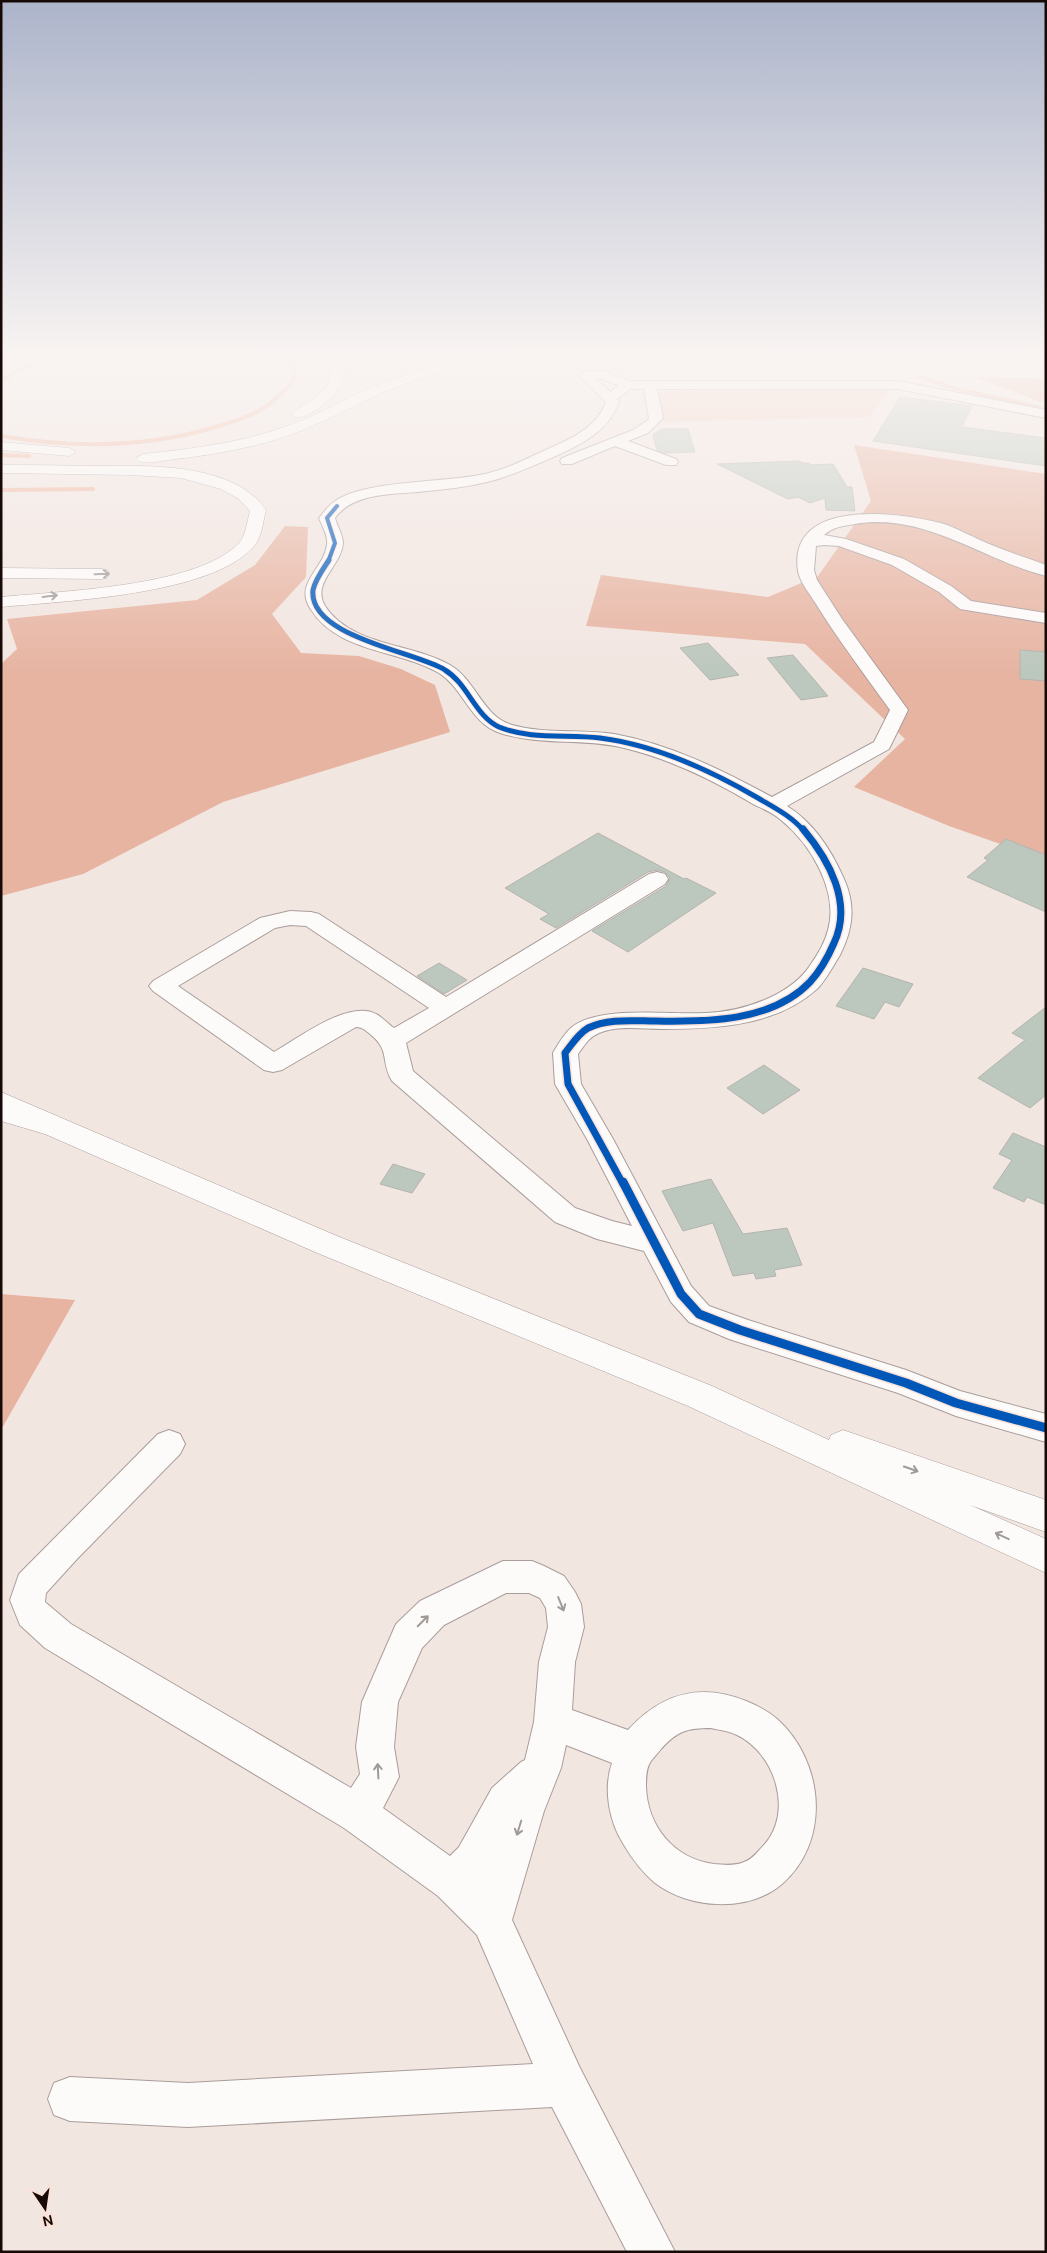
<svg xmlns="http://www.w3.org/2000/svg" width="1047" height="2253" font-family="'DM Sans',sans-serif">
	<style>
		.green { fill: #f5cdbe }
		.forest { fill: #e7b4a2 }
		.lines { fill: none; stroke-linecap: round; stroke-linejoin: round }
		.stream { stroke: #f3b59e; stroke-width: 4 }
		.building { fill: #bcc7bd; stroke: #b3b4ae }
		.minor-casing { stroke: #a99d9a; stroke-width: 2 }
		.major-casing { stroke: #a99d9a; stroke-width: 1 }
		.highway-casing { stroke: #a99d9a; stroke-width: 1 }
		.minor { fill: #fdfbfa; fill-rule: evenodd }
		.major { fill: #fdfbfa; fill-rule: evenodd }
		.highway { fill: #fdfbfa; fill-rule: evenodd }
		.cycleway-far3-casing { stroke: #fae2d9; stroke-width: 5.5 }
		.cycleway-far2-casing { stroke: #fae2d9; stroke-width: 7 }
		.cycleway-far1-casing { stroke: #fae2d9; stroke-width: 10 }
		.cycleway-casing { stroke: #fae2d9; stroke-width: 12 }
		.cycleway-far3 { stroke: #0057b8; stroke-width: 4 }
		.cycleway-far2 { stroke: #0057b8; stroke-width: 5 }
		.cycleway-far1 { stroke: #0057b8; stroke-width: 7 }
		.cycleway { stroke: #0057b8; stroke-width: 9 }
		.oneway { stroke: #a19b98 }
	</style>
	<rect width="100%" height="100%" fill="#f2e6e1"/>
	<path class="green" d="M 891,389 L 869,417 L 664,422 L 656,391 Z"/>
	<path class="forest" d="M 976,377 L 1046,378 L 1046,404 Z
		M 854,445 L 1046,474 L 1046,860 L 949,826 L 854,787 L 905,739 L 805,644 L 586,626 L 601,575 L 768,597 L 818,576 L 871,501 Z
		M 285,526 L 308,527 L 306,577 L 272,614 L 301,653 L 359,656 L 401,669 L 435,685 L 450,732 L 223,802 L 83,874 L 1,896 L 1,664 L 17,649 L 7,619 L 197,600 L 255,565 Z
		M 1,1294 L 75,1300 L 1,1430 Z"/>
	<g class="lines">
		<path class="stream" d="M 920,377 L 957,389 L 1046,409
			M 1,380 L 49,356
			M 1,436 C 72,448 146,448 215,427 C 233,422 253,416 268,405 C 274,401 279,395 285,390 C 298,379 297,367 284,356
			M 1,455 L 29,456
			M 1,490 L 93,489"/>
	</g>
	<path class="building" d="M 900,397 L 972,406 L 962,427 L 1046,438 L 1046,466 L 873,441 Z
		M 662,429 L 688,429 L 695,452 L 664,453 L 657,450 L 653,435 Z
		M 800,461 L 802,463 L 809,463 L 810,465 L 833,464 L 847,487 L 852,487 L 855,511 L 826,510 L 825,498 L 810,503 L 798,497 L 788,499 L 717,464 Z
		M 708,643 L 739,675 L 710,680 L 680,648 Z
		M 1020,650 L 1046,652 L 1046,681 L 1020,679 Z
		M 793,655 L 828,696 L 801,700 L 767,658 Z
		M 598,833 L 684,879 L 686,878 L 716,893 L 628,952 L 592,931 L 666,886 L 670,878 L 665,872 L 657,870 L 648,872 L 556,928 L 540,919 L 549,914 L 505,888 Z
		M 1006,839 L 1046,855 L 1046,912 L 967,877 L 988,860 L 984,858 Z
		M 439,963 L 467,980 L 444,994 L 417,976 Z
		M 863,968 L 913,984 L 899,1007 L 885,1002 L 874,1019 L 836,1006 Z
		M 1046,1007 L 1046,1095 L 1030,1108 L 978,1078 L 1025,1040 L 1012,1033 Z
		M 764,1065 L 800,1090 L 763,1114 L 727,1088 Z
		M 1013,1133 L 1046,1147 L 1046,1205 L 1027,1197 L 1024,1202 L 993,1188 L 1012,1160 L 999,1154 Z
		M 393,1164 L 425,1174 L 412,1193 L 380,1184 Z
		M 711,1179 L 743,1234 L 787,1228 L 802,1265 L 774,1270 L 776,1276 L 756,1279 L 754,1273 L 733,1276 L 713,1223 L 683,1231 L 662,1191 Z"/>
	<g class="lines">
		<defs>
			<path id="minor" d="M 586,371 L 603,371 L 630,381 L 898,381 L 1046,410 L 1046,418 L 898,389 L 657,389 L 663,418 L 648,433 L 628,441 L 676,459 L 678,462 L 676,465 L 666,465 L 615,446 L 572,464 L 562,464 L 560,461 L 562,458 L 633,430 L 648,420 L 649,418 L 644,389 L 630,389 L 617,399 L 619,402 C 609,430 584,443 558,455 C 535,465 512,476 487,482 C 467,487 447,489 427,491 C 397,495 354,491 335,518 C 337,526 343,535 343,543 C 342,565 311,583 325,606 C 351,646 412,643 450,665 C 476,680 482,716 512,725 C 544,734 580,729 614,734 C 670,744 722,770 772,797 L 874,742 L 890,710 C 865,675 839,641 816,604 C 810,594 800,583 798,571 C 787,497 901,512 944,524 C 959,529 974,538 989,544 C 1008,552 1027,558 1046,565 L 1046,576 C 982,560 925,512 855,524 C 843,526 833,527 824,535 L 846,539 L 904,559 L 951,586 L 971,601 L 1046,613 L 1046,623 L 960,609 L 939,592 L 892,565 L 839,546 L 824,545 L 816,546 L 814,570 L 817,580 L 842,619 L 908,710 L 889,749 L 787,806 C 813,822 832,851 844,879 C 856,906 853,929 840,955 C 833,966 826,980 817,989 C 776,1026 715,1029 663,1029 C 643,1029 617,1025 599,1033 C 589,1037 584,1046 578,1054 L 581,1084 L 613,1139 L 691,1286 L 709,1306 L 748,1320 L 906,1370 L 960,1391 L 1046,1414 L 1046,1442 L 956,1416 L 898,1393 L 729,1339 L 689,1322 L 671,1302 L 644,1251 L 597,1239 L 555,1222 L 392,1081 C 380,1061 391,1051 370,1034 C 365,1030 362,1027 356,1027 L 282,1070 L 273,1072 L 264,1070 L 153,991 L 149,986 L 153,981 L 260,918 L 290,911 L 311,912 L 319,914 L 446,997 L 649,874 L 657,872 L 665,874 L 668,879 L 665,884 L 406,1043 L 413,1071 L 575,1208 L 612,1221 L 632,1226 L 587,1139 L 555,1084 L 553,1053 C 558,1044 564,1034 572,1027 C 600,1005 671,1015 706,1013 C 728,1012 749,1007 769,998 C 786,990 801,980 811,964 C 818,954 825,942 828,930 C 839,892 811,844 781,820 C 773,813 763,809 753,804 C 713,780 670,759 624,748 C 583,738 540,746 500,733 C 470,723 464,689 439,673 C 398,649 337,653 310,608 C 294,583 325,568 327,544 C 328,535 322,526 319,518 C 325,510 330,504 338,499 C 372,480 443,483 485,474 C 508,469 530,457 552,447 C 575,437 597,426 606,402 L 579,376 ZM 595,379 L 601,379 L 618,385 L 611,392 ZM 290,925 L 306,926 L 429,1008 L 394,1028 C 388,1024 382,1017 376,1014 C 349,999 297,1039 274,1052 L 178,986 L 275,928 Z
				M 169,1430 L 180,1434 L 185,1444 L 180,1454 L 77,1559 L 46,1593 L 45,1602 L 71,1624 L 351,1788 L 360,1774 L 356,1747 L 362,1702 L 396,1624 L 420,1601 L 503,1561 L 532,1561 L 544,1566 L 564,1576 L 575,1592 L 581,1604 L 584,1627 L 575,1662 L 572,1710 L 628,1730 C 661,1694 699,1682 746,1701 C 761,1707 775,1715 786,1728 C 825,1772 828,1844 782,1884 C 748,1913 689,1909 655,1883 C 642,1872 633,1860 624,1845 C 609,1822 603,1789 612,1763 L 566,1745 L 561,1768 L 544,1811 L 512,1920 L 580,2068 L 675,2252 L 627,2252 L 552,2107 L 188,2127 L 70,2121 L 54,2115 L 48,2099 L 54,2083 L 70,2077 L 188,2083 L 533,2064 L 477,1935 L 438,1896 L 344,1828 L 45,1648 L 20,1625 L 10,1600 L 19,1574 L 158,1434 ZM 506,1593 L 529,1593 L 540,1598 L 546,1608 L 548,1627 L 539,1662 L 534,1722 L 525,1760 L 521,1762 L 492,1788 L 459,1847 L 450,1856 L 383,1808 L 399,1777 L 394,1747 L 398,1702 L 422,1648 L 444,1625 ZM 711,1728 C 719,1730 729,1731 737,1735 C 775,1753 794,1812 764,1845 C 758,1851 753,1859 744,1862 C 735,1866 724,1865 714,1864 C 674,1859 647,1826 646,1786 C 646,1778 646,1768 651,1761 C 654,1757 658,1753 661,1749 C 677,1731 687,1728 711,1728 Z"/>
			<path id="major" d="M 1,1092 L 337,1236 L 712,1386 L 829,1440 L 831,1435 L 843,1430 L 1046,1500 L 1046,1532 L 970,1505 L 1046,1539 L 1046,1573 L 688,1406 L 315,1252 L 45,1134 L 1,1112 Z"/>
			<path id="highway" d="M 328,356 L 340,356 C 343,362 346,368 345,375 C 343,391 310,421 294,417 L 292,414 L 294,411 C 317,397 340,386 328,356 Z
				M 479,356 L 506,356 L 504,359 C 475,366 445,370 416,380 C 375,393 338,416 298,432 C 256,448 212,455 168,460 C 159,461 141,466 136,458 L 143,454 C 191,449 239,443 284,427 C 312,418 337,403 363,391 C 401,375 440,364 479,356 Z
				M 1,442 L 69,448 L 76,452 L 69,456 L 1,450 Z
				M 1,465 C 28,465 55,465 82,466 C 137,466 231,459 266,510 C 263,521 262,537 254,546 C 213,595 64,601 1,607 L 1,597 C 61,591 198,587 239,543 C 246,535 247,521 250,511 L 239,499 L 221,489 L 181,478 L 131,475 L 1,473 Z
				M 1,568 L 101,569 L 107,570 L 109,574 L 107,578 L 101,579 L 1,578 Z
				M 1,1102 L 65,1120 L 69,1127 L 65,1134 L 55,1137 L 1,1121 Z"/>
		</defs>
		<use href="#minor" class="minor-casing"/>
		<use href="#major" class="major-casing"/>
		<use href="#highway" class="highway-casing"/>
		<use href="#minor" class="minor"/>
		<use href="#major" class="major"/>
		<use href="#highway" class="highway"/>
		<defs>
			<path id="cycleway-far3" d="M 328,562 L 335,543 L 327,518 L 337,506"/>
			<path id="cycleway-far2" d="M 329,560 C 323,569 315,580 313,590 C 308,637 417,652 445,670 C 468,684 475,716 499,727 C 530,740 568,734 600,738 C 656,745 710,770 758,798 C 775,808 791,816 804,831"/>
			<path id="cycleway-far1" d="M 623,1184 L 568,1084 L 565,1053 C 572,1044 578,1034 588,1028 C 608,1018 634,1021 656,1021 C 706,1022 772,1022 810,982 C 820,971 828,957 834,943 C 853,903 829,860 803,829"/>
			<path id="cycleway" d="M 623,1182 L 681,1294 L 699,1314 L 740,1330 L 906,1383 L 956,1403 L 1046,1428"/>
		</defs>
		<use href="#cycleway-far3" class="cycleway-far3-casing"/>
		<use href="#cycleway-far2" class="cycleway-far2-casing"/>
		<use href="#cycleway-far1" class="cycleway-far1-casing"/>
		<use href="#cycleway" class="cycleway-casing"/>
		<use href="#cycleway-far3" class="cycleway-far3"/>
		<use href="#cycleway-far2" class="cycleway-far2"/>
		<use href="#cycleway-far1" class="cycleway-far1"/>
		<use href="#cycleway" class="cycleway"/>
	</g>
	<defs><path id="oneway-shaft" d="M-6 0H5M1.5-3L5.5 0L1.5 3" fill="none" stroke-width="1.6" stroke-linecap="round" stroke-linejoin="round" transform="scale(1.25)"/></defs>
	<g class="oneway">
		<use href="#oneway-shaft" transform="translate(102 574) rotate(-2)"/>
		<use href="#oneway-shaft" transform="translate(50 596) rotate(-7)"/>
		<use href="#oneway-shaft" transform="translate(911 1469) rotate(19)"/>
		<use href="#oneway-shaft" transform="translate(1002 1536) rotate(-155)"/>
		<use href="#oneway-shaft" transform="translate(561 1604) rotate(68)"/>
		<use href="#oneway-shaft" transform="translate(423 1621) rotate(-45)"/>
		<use href="#oneway-shaft" transform="translate(378 1771) rotate(-93)"/>
		<use href="#oneway-shaft" transform="translate(519 1828) rotate(107)"/>
	</g>
	<linearGradient id="sky" x2="0" y2="1"><stop stop-color="#acb4ca"/><stop offset="0.53" stop-color="#f9f4f2"/><stop offset="1" stop-color="#f9f4f2" stop-opacity="0"/></linearGradient>
	<rect width="1047" height="671" fill="url(#sky)"/>
	<rect width="1047" height="2253" fill="none" stroke="#170a06" stroke-width="5"/>
	<g transform="translate(45 2208) rotate(167)" stroke="#fae2d9" stroke-width="4" paint-order="stroke">
	<path d="M0-4L9 19L0 12L-9 19Z" fill="#170a06"/>
	<text y="-8" font-size="14" font-weight="bold" text-anchor="middle" fill="#170a06">N</text>
	</g>
</svg>
